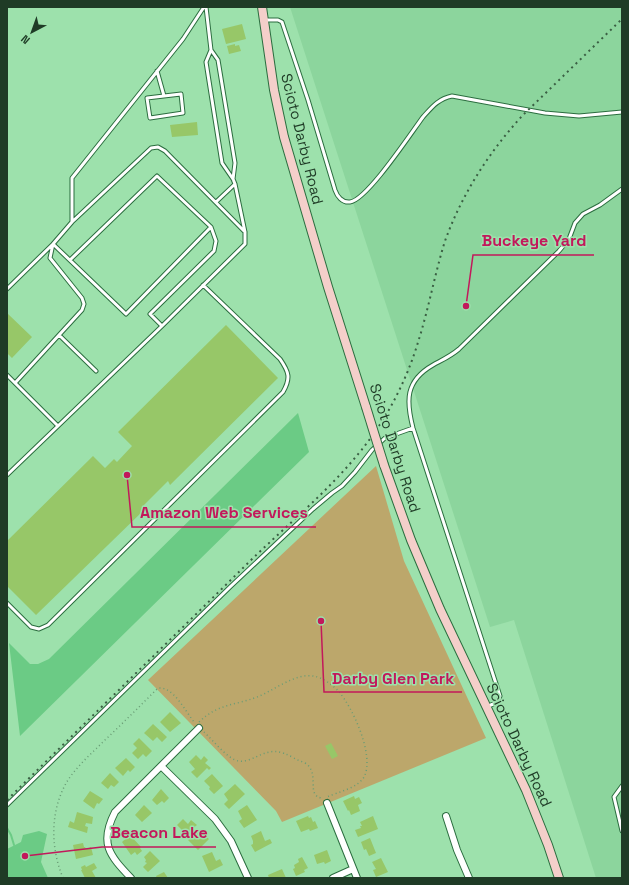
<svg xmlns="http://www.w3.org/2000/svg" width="629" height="885" font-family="'Space Grotesk',sans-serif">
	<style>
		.built { fill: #8cd59d }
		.green { fill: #bca76b }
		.water { fill: #6bcb85 }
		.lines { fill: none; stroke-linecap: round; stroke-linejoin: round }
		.stream { stroke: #6bcb85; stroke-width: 2 }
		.building { fill: #97c768 }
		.service-casing { stroke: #2b6d3f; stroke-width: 5 }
		.minor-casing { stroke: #2b6d3f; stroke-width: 8 }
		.secondary-casing { stroke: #2b6d3f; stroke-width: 10 }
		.path { stroke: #699c75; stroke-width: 1.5; stroke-dasharray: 1 3; stroke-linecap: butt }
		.service { stroke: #fff; stroke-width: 3 }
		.minor { stroke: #fff; stroke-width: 6 }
		.secondary { stroke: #f4cfca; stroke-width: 8 }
		.rail { stroke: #3a5f43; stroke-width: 2; stroke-dasharray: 2 4; stroke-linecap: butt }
		.secondary-bridge-casing { stroke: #2b6d3f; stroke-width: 10; stroke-linecap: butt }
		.secondary-bridge { stroke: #f4cfca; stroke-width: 8 }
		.labels { text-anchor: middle; stroke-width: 3; stroke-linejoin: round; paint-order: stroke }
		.street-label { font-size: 15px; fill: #1f3b26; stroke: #9de1ac }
		.leader { fill: none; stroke: #c2185b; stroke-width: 1.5 }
		.callout-dot { fill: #c2185b; stroke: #9de1ac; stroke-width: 1.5 }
		.callout-label { font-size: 16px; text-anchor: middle; font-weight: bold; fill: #c2185b; stroke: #9de1ac; stroke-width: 3; stroke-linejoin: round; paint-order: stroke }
	</style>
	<rect width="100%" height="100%" fill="#9de1ac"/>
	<path class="built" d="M 290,7 L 622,7 L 622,878 L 596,878 L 514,620 L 490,627 Z"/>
	<path class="green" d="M 376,466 L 404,561 L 486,738 L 282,822 L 276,811 L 148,680 Z"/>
	<path class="water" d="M 298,413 L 309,452 L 20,736 L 9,643 L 30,664 L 38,664 L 49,659 Z
		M 39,831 L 47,834 L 41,862 L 48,878 L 7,878 L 7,849 L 21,842 L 23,835 Z"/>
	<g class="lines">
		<path class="stream" d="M 7,828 L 11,835 L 14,845"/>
	</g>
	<path class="building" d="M 242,24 L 246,39 L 226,44 L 222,29 Z
		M 235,44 L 235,46 L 239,45 L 241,51 L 229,54 L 227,46 Z
		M 197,122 L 198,135 L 172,137 L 170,125 Z
		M 7,313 L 32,337 L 12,358 L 7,353 Z
		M 226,325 L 278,378 L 170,485 L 168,481 L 142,507 L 144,510 L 36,615 L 7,586 L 7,541 L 93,456 L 105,468 L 114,459 L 117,462 L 132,446 L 118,432 Z
		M 170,712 L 181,723 L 170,732 L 160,722 Z
		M 153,724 L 167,737 L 162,742 L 157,737 L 153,741 L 144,733 Z
		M 139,738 L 152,751 L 146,757 L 143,754 L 138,759 L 132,753 L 137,748 L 133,744 Z
		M 331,743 L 338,756 L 332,759 L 325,746 Z
		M 196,755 L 201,760 L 204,756 L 208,760 L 205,763 L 211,768 L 209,770 L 207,768 L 197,778 L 191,772 L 195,769 L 189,762 Z
		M 126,758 L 135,767 L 130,772 L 128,770 L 123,776 L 115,768 Z
		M 110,773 L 119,782 L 114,787 L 111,785 L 108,789 L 101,783 Z
		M 212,774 L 223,786 L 214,794 L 209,789 L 210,787 L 204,781 Z
		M 235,784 L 245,794 L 229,809 L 224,804 L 228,800 L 224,794 Z
		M 161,789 L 169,798 L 164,803 L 162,801 L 157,805 L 152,800 Z
		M 90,791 L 103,799 L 99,804 L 97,803 L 94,809 L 83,801 Z
		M 354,796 L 355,799 L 359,797 L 362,803 L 358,805 L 360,811 L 351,815 L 349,810 L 348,811 L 343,801 Z
		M 144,805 L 152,813 L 142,822 L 135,815 Z
		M 247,805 L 257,820 L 244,828 L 239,821 L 242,819 L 238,811 Z
		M 77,812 L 93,817 L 92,824 L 86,823 L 85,826 L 88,827 L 87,833 L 68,827 L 70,821 L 74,823 Z
		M 308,816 L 309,818 L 311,817 L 313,822 L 315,821 L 318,828 L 310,831 L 309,829 L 301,832 L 296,821 Z
		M 373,816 L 378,829 L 358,837 L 355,830 L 361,828 L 360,826 L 362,826 L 360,822 Z
		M 183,819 L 188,824 L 191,820 L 197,825 L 186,834 L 177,825 Z
		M 198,830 L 209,839 L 198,850 L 188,840 Z
		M 261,831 L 265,841 L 270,839 L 272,843 L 255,852 L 251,845 L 253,844 L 253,841 L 251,836 Z
		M 130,835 L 141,847 L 140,848 L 142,851 L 137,855 L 135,852 L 131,855 L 122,842 Z
		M 370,838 L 376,853 L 369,856 L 366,849 L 364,850 L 361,842 Z
		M 83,843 L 84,847 L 85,847 L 86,849 L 91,847 L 93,855 L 76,859 L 73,845 Z
		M 327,850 L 331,861 L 325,864 L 324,862 L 317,864 L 314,855 Z
		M 150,851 L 160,861 L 148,872 L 143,867 L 147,863 L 145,862 L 146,860 L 144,857 Z
		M 212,852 L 216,861 L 220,859 L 223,865 L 209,872 L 202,856 Z
		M 302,857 L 308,868 L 304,870 L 305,872 L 296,876 L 293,869 L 295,868 L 294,865 L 299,862 L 298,859 Z
		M 381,858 L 388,872 L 376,877 L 373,870 L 376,869 L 372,862 Z
		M 94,863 L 97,868 L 92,871 L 96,878 L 85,878 L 81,870 L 82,870 L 81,867 L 85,865 L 86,867 Z
		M 282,869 L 286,878 L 269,878 L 268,875 Z
		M 164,872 L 168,878 L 157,878 L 156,876 Z"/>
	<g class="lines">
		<defs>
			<path id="service" d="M 206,7 L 211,50 L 218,60 L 235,163 L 233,179
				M 264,20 L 278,20 L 282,22 L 308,100 L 335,190 C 337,196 342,203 350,202 C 367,200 411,133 423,117 C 432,107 438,99 452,96 L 545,113 L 579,116 L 622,112
				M 157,71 L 164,96 L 147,98 L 150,118 L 183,113 L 181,94 L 164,96
				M 216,202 L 235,184
				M 72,222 L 151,148 L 158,147 L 165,151 L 245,232
				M 70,260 L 157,176 L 211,227 L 126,314 L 53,244 L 72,222 L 72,178 L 183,39 L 204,7
				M 7,289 L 53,244
				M 162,326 L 150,314 L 214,251 L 216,241 L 211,227
				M 59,335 L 96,371
				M 7,375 L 58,426
				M 15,383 L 82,310 L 84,304 L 82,298 L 50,258 L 53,244
				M 7,475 L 162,326 L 245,244 L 245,232 L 235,184 L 233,179 L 222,163 L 206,62 L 211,50
				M 7,603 L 31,627 L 39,629 L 48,625 L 283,392 C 291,378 289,372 280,359 L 203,285
				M 486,707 L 498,702 L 500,696 L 413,428 C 406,401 405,381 433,365 C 442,360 451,356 459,349 L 559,251 L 569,239 L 575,223 L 583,214 L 600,205 L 622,189
				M 622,786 L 614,797 L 622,831
				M 7,805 L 230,587 L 313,509 L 332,493 L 342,486 L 355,472 L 372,450 L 385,438 L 413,428"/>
			<path id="minor" d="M 161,766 L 215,819 L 231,841 L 248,878
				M 327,803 L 357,878
				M 446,816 L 457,850 L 469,878
				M 131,878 C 109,855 99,843 115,812 L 199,728
				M 333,878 L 353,869"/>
			<path id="secondary" d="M 262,7 L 274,90 L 284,137 L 328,287 L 366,407
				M 384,465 L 411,540 L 440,609 L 526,790 L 548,845 L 559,878"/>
		</defs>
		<use href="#service" class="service-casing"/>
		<use href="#minor" class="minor-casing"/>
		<use href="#secondary" class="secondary-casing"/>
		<path class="path" d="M 199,722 C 219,703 234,706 257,697 C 273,691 295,673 313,676 C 322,677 333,685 339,692 C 353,708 375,756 364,777 C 358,788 338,792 327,797
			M 204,732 C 212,739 228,760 239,761 C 245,762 251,759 256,757 C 272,749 279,750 294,758 C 297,760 301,761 305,763 C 321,773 305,796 322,798
			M 63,878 C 50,847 50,809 68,780 C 78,765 92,753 105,740 C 123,723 140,706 158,688 C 174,686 186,713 195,723"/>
		<use href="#service" class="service"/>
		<use href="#minor" class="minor"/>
		<use href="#secondary" class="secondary"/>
		<path class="rail" d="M 7,800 C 87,721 168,642 248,563 C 293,519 344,479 379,426 C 396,400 410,370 419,339 C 429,307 435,273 445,241 C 462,194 489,152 523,115 L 622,19"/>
		<defs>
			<path id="secondary-bridge" d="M 366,407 L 384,465"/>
		</defs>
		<use href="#secondary-bridge" class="secondary-bridge-casing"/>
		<use href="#secondary-bridge" class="secondary-bridge"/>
	</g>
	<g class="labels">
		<g class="street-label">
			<text transform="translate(302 139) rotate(76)" y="5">Scioto Darby Road</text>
			<text transform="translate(395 448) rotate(72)" y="5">Scioto Darby Road</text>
			<text transform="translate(519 745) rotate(65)" y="5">Scioto Darby Road</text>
		</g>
	</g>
	<path class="leader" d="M466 306L473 255H594M127 475L132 527H316M321 621L324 692H462M25 856L102 847H216"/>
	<g class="callout-dot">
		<circle cx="466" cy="306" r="4"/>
		<circle cx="127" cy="475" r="4"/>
		<circle cx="321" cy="621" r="4"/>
		<circle cx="25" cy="856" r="4"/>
	</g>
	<g class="callout-label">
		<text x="534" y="246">Buckeye Yard</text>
		<text x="224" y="518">Amazon Web Services</text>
		<text x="393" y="684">Darby Glen Park</text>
		<text x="159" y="838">Beacon Lake</text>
	</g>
	<rect width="629" height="885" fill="none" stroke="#1f3b26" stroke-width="16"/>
	<g transform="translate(32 32) rotate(221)" stroke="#9de1ac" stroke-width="3" paint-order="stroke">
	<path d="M0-3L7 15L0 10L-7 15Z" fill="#1f3b26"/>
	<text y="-6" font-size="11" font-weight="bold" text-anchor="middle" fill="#1f3b26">N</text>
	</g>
</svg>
